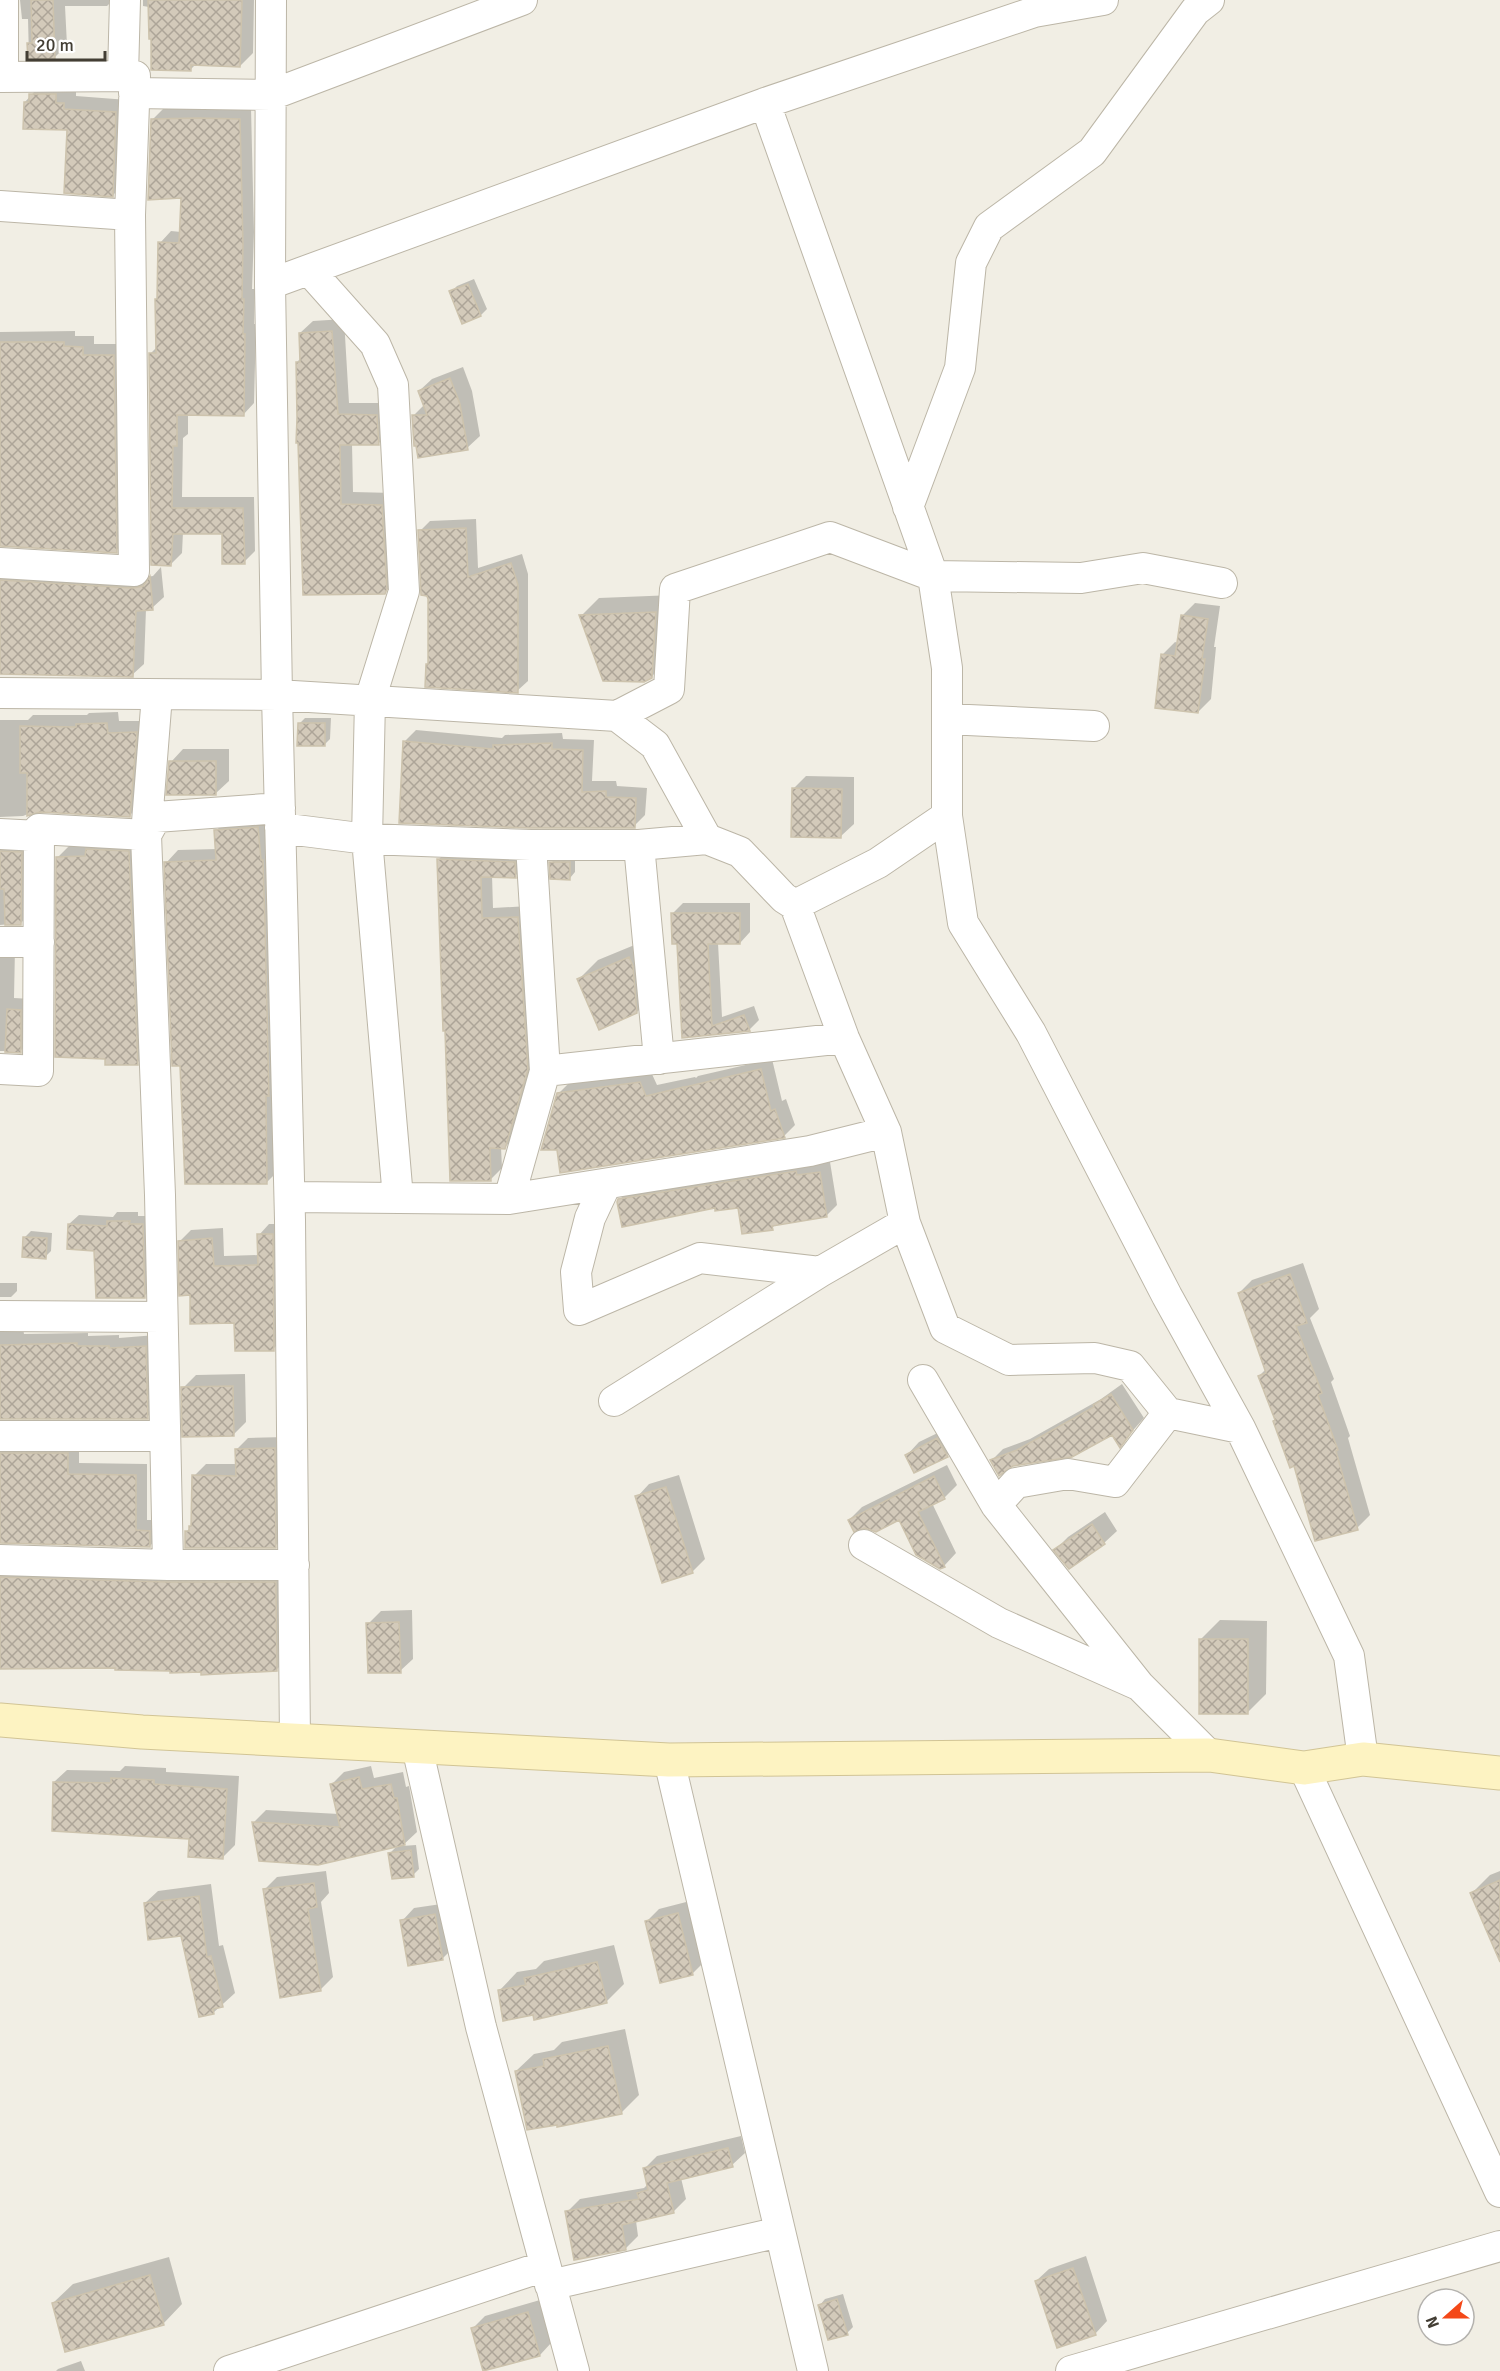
<svg xmlns="http://www.w3.org/2000/svg" width="1500" height="2371" font-family="Signika,sans-serif">
	<style>
		.shadow { fill: #0003 }
		.building { fill: url(#building-cross-hatch); stroke: #cdc3ad; stroke-width: 1.5 }
		.lines { fill: none; stroke-linecap: round; stroke-linejoin: round }
		.street-casing { stroke: #bcb6a7; stroke-width: 32 }
		.secondary-casing { stroke: #d1c495; stroke-width: 35 }
		.street { stroke: #fff; stroke-width: 30 }
		.secondary { stroke: #fdf3c2; stroke-width: 33 }
	</style>
	<defs>
		<pattern id="building-cross-hatch" width="8" height="8" patternUnits="userSpaceOnUse" patternTransform="scale(1.5)"><rect width="8" height="8" fill="#d3caba"/><path d="M0 0l8 8M0 8l8-8" fill="none" stroke="#ada598"/></pattern>
	</defs>
	<rect width="100%" height="100%" fill="#f1eee4"/>
	<path class="shadow" d="M 20,0 L 113,0 L 107,6 L 65,6 L 67,45 L 54,58 L 29,58 L 28,19 L 22,19 Z
		M 143,0 L 254,0 L 253,53 L 240,66 L 196,64 L 190,70 L 153,37 L 149,7 L 143,6 Z
		M 43,82 L 76,91 L 76,96 L 128,100 L 126,182 L 113,195 L 68,129 L 25,102 Z
		M 251,108 L 254,232 L 252,289 L 255,289 L 254,324 L 256,324 L 254,403 L 243,415 L 188,414 L 188,434 L 183,438 L 182,497 L 254,497 L 255,551 L 244,562 L 224,532 L 183,532 L 182,553 L 171,564 L 150,354 L 158,346 L 156,299 L 159,297 L 160,243 L 171,231 L 181,232 L 183,197 L 152,120 L 163,109 Z
		M 474,279 L 487,309 L 481,315 L 463,322 L 451,292 L 457,286 Z
		M 344,319 L 349,403 L 389,403 L 391,431 L 378,444 L 352,443 L 353,492 L 394,493 L 397,580 L 384,593 L 304,594 L 297,362 L 301,358 L 300,333 L 313,321 Z
		M 75,331 L 75,336 L 94,336 L 94,344 L 125,344 L 127,540 L 116,551 L 0,544 L 0,332 Z
		M 463,367 L 472,391 L 480,436 L 467,448 L 413,416 L 424,405 L 419,391 L 432,379 Z
		M 476,519 L 478,568 L 522,554 L 528,574 L 528,681 L 517,691 L 427,664 L 430,662 L 428,594 L 420,531 L 430,521 Z
		M 0,564 L 146,577 L 153,576 L 161,567 L 164,597 L 152,608 L 146,609 L 144,664 L 132,675 L 0,673 Z
		M 674,595 L 670,659 L 651,677 L 581,616 L 599,598 Z
		M 1195,603 L 1220,606 L 1214,647 L 1216,647 L 1211,699 L 1198,712 L 1162,655 L 1175,642 L 1178,643 L 1182,616 Z
		M 118,712 L 119,721 L 148,721 L 141,804 L 130,815 L 38,810 L 23,816 L 0,817 L 0,720 L 28,720 L 33,715 L 87,715 L 89,713 Z
		M 305,718 L 331,718 L 330,739 L 324,745 L 299,724 Z
		M 416,730 L 502,738 L 505,735 L 562,733 L 563,739 L 594,740 L 592,781 L 616,781 L 617,786 L 647,788 L 645,815 L 634,826 L 405,741 Z
		M 183,749 L 229,749 L 229,781 L 216,793 L 171,762 Z
		M 806,776 L 854,777 L 854,824 L 841,836 L 793,789 Z
		M 270,815 L 279,1170 L 267,1182 L 182,1065 L 166,863 L 178,850 L 217,849 L 216,831 L 228,818 Z
		M 0,834 L 33,841 L 32,911 L 21,923 L 0,925 Z
		M 141,840 L 149,1051 L 137,1063 L 58,857 L 70,845 Z
		M 450,848 L 526,851 L 526,865 L 515,876 L 492,875 L 493,908 L 529,906 L 538,1057 L 516,1136 L 505,1147 L 501,1147 L 502,1168 L 490,1180 L 439,859 Z
		M 557,857 L 575,857 L 575,872 L 570,878 L 551,863 Z
		M 683,903 L 750,903 L 750,932 L 740,943 L 718,943 L 722,1017 L 754,1006 L 759,1020 L 749,1030 L 684,1037 L 678,943 L 673,913 Z
		M 649,939 L 656,993 L 637,1012 L 579,979 L 598,960 Z
		M 0,942 L 15,948 L 14,998 L 32,999 L 32,1040 L 20,1051 L 0,1051 Z
		M 772,1059 L 782,1101 L 786,1099 L 795,1125 L 784,1136 L 558,1094 L 569,1083 L 651,1072 L 657,1085 L 695,1077 L 696,1078 L 698,1076 Z
		M 830,1162 L 837,1205 L 826,1216 L 776,1224 L 772,1228 L 740,1206 L 619,1200 L 631,1189 Z
		M 117,1212 L 138,1212 L 138,1216 L 152,1216 L 154,1287 L 144,1296 L 69,1224 L 79,1215 L 113,1217 Z
		M 269,1224 L 283,1224 L 284,1338 L 273,1349 L 236,1322 L 191,1293 L 180,1241 L 191,1230 L 223,1228 L 224,1256 L 259,1255 L 259,1235 Z
		M 31,1231 L 52,1233 L 51,1251 L 45,1257 L 25,1237 Z
		M 1303,1263 L 1319,1309 L 1310,1318 L 1334,1379 L 1331,1382 L 1350,1436 L 1348,1438 L 1370,1515 L 1357,1528 L 1295,1464 L 1259,1376 L 1266,1369 L 1239,1293 L 1252,1280 Z
		M 0,1283 L 17,1283 L 17,1291 L 11,1297 L 0,1297 Z
		M 0,1320 L 22,1323 L 24,1334 L 88,1333 L 88,1336 L 119,1335 L 119,1338 L 156,1335 L 158,1406 L 147,1417 L 0,1417 Z
		M 245,1374 L 246,1422 L 234,1434 L 183,1388 L 196,1375 Z
		M 1122,1384 L 1144,1418 L 1120,1445 L 1112,1433 L 992,1460 L 1003,1449 L 1030,1439 L 1101,1399 Z
		M 950,1427 L 959,1443 L 947,1455 L 907,1455 L 919,1442 Z
		M 0,1437 L 79,1443 L 79,1463 L 147,1464 L 147,1520 L 161,1520 L 161,1534 L 150,1546 L 0,1541 Z
		M 286,1437 L 287,1534 L 275,1546 L 186,1532 L 193,1525 L 194,1476 L 206,1464 L 237,1464 L 236,1450 L 248,1438 Z
		M 947,1465 L 957,1485 L 944,1498 L 932,1503 L 956,1553 L 944,1566 L 900,1518 L 849,1520 L 862,1507 Z
		M 679,1475 L 705,1559 L 692,1572 L 637,1497 L 649,1484 Z
		M 1105,1512 L 1117,1531 L 1104,1543 L 1055,1550 L 1068,1537 Z
		M 0,1560 L 288,1570 L 289,1657 L 276,1670 L 202,1670 L 116,1667 L 0,1668 Z
		M 412,1610 L 413,1659 L 400,1671 L 368,1624 L 381,1611 Z
		M 1220,1620 L 1267,1621 L 1266,1694 L 1247,1713 L 1200,1640 Z
		M 125,1766 L 166,1768 L 166,1772 L 239,1776 L 235,1845 L 222,1858 L 191,1837 L 54,1782 L 67,1770 L 120,1771 Z
		M 371,1766 L 374,1778 L 403,1772 L 406,1787 L 409,1786 L 417,1832 L 402,1846 L 416,1845 L 419,1869 L 413,1875 L 390,1853 L 397,1846 L 254,1822 L 266,1810 L 339,1814 L 332,1784 L 344,1772 Z
		M 326,1871 L 329,1893 L 321,1902 L 333,1977 L 320,1990 L 265,1889 L 277,1877 Z
		M 1500,1871 L 1500,1935 L 1472,1893 L 1490,1875 Z
		M 211,1884 L 219,1946 L 223,1945 L 235,1993 L 213,2013 L 182,1935 L 145,1903 L 158,1891 Z
		M 690,1901 L 705,1961 L 693,1973 L 662,1981 L 646,1922 L 659,1909 Z
		M 448,1903 L 455,1946 L 443,1958 L 402,1921 L 414,1908 Z
		M 614,1945 L 624,1984 L 606,2002 L 534,2014 L 500,1990 L 517,1972 L 536,1969 L 544,1961 Z
		M 625,2029 L 639,2095 L 621,2113 L 516,2071 L 534,2054 L 554,2050 L 562,2042 Z
		M 741,2136 L 745,2153 L 732,2165 L 681,2178 L 686,2199 L 673,2212 L 636,2221 L 638,2236 L 626,2248 L 567,2212 L 580,2199 L 644,2188 L 648,2184 L 644,2169 L 657,2156 Z
		M 1086,2256 L 1107,2321 L 1095,2334 L 1036,2281 L 1049,2269 Z
		M 169,2257 L 182,2304 L 163,2324 L 53,2303 L 73,2284 Z
		M 843,2294 L 853,2327 L 847,2333 L 820,2305 L 825,2299 Z
		M 540,2300 L 552,2342 L 540,2355 L 472,2329 L 485,2316 Z
		M 81,2361 L 85,2371 L 56,2371 L 58,2369 Z"/>
	<path class="building" d="M 31,0 L 53,0 L 55,59 L 28,60 L 27,43 L 32,43 Z
		M 148,0 L 242,0 L 240,67 L 191,65 L 191,71 L 151,70 L 151,39 L 149,39 Z
		M 29,94 L 56,94 L 56,103 L 64,103 L 64,109 L 116,112 L 113,197 L 64,193 L 67,130 L 23,129 L 24,102 L 29,102 Z
		M 199,118 L 240,119 L 243,244 L 242,299 L 244,299 L 243,334 L 245,334 L 244,416 L 177,415 L 177,446 L 173,446 L 172,508 L 243,508 L 245,564 L 222,564 L 222,534 L 173,534 L 171,566 L 151,565 L 149,353 L 156,353 L 155,299 L 157,299 L 158,242 L 179,243 L 181,198 L 148,200 L 151,119 Z
		M 468,284 L 481,316 L 462,324 L 449,291 Z
		M 332,331 L 338,414 L 377,415 L 379,445 L 340,445 L 341,504 L 382,505 L 387,589 L 385,594 L 303,595 L 298,443 L 296,443 L 297,418 L 296,362 L 300,362 L 299,333 Z
		M 0,342 L 64,342 L 64,346 L 83,347 L 83,355 L 114,355 L 117,553 L 0,546 Z
		M 450,378 L 460,404 L 468,450 L 418,458 L 416,446 L 414,446 L 412,415 L 427,415 L 418,391 Z
		M 466,528 L 468,577 L 511,563 L 518,585 L 518,693 L 425,687 L 426,664 L 428,664 L 428,599 L 427,596 L 421,595 L 418,530 Z
		M 150,576 L 153,610 L 136,611 L 133,677 L 0,674 L 0,580 L 133,588 L 143,586 Z
		M 656,612 L 652,678 L 644,682 L 603,681 L 579,615 Z
		M 1181,615 L 1208,619 L 1202,659 L 1205,659 L 1198,713 L 1155,708 L 1161,654 L 1175,656 Z
		M 107,723 L 108,733 L 137,732 L 130,817 L 40,812 L 27,816 L 27,773 L 20,773 L 20,726 L 76,727 L 76,724 Z
		M 298,723 L 325,723 L 325,746 L 297,746 Z
		M 403,741 L 493,749 L 493,745 L 552,743 L 552,749 L 583,750 L 582,792 L 606,791 L 606,797 L 636,798 L 635,828 L 531,828 L 399,823 Z
		M 169,761 L 216,761 L 216,795 L 166,795 Z
		M 792,788 L 842,789 L 841,838 L 791,837 Z
		M 258,827 L 261,860 L 263,860 L 265,923 L 269,1096 L 266,1096 L 267,1184 L 185,1184 L 180,1066 L 172,1066 L 164,862 L 216,860 L 214,830 Z
		M 86,849 L 129,851 L 138,1065 L 105,1065 L 105,1059 L 55,1057 L 56,857 L 85,856 Z
		M 0,851 L 22,852 L 21,925 L 5,925 L 4,889 L 0,889 Z
		M 437,859 L 515,862 L 516,878 L 481,877 L 482,918 L 518,917 L 528,1069 L 505,1149 L 490,1148 L 491,1181 L 450,1181 L 445,1031 L 443,1031 Z
		M 549,862 L 570,862 L 570,880 L 550,879 Z
		M 671,913 L 740,913 L 740,944 L 708,944 L 712,1026 L 744,1015 L 750,1031 L 682,1038 L 677,944 L 672,944 Z
		M 629,957 L 633,966 L 637,1013 L 599,1030 L 577,979 Z
		M 7,1009 L 21,1010 L 21,1053 L 5,1052 Z
		M 761,1069 L 771,1111 L 775,1109 L 785,1138 L 560,1173 L 557,1150 L 541,1150 L 557,1093 L 640,1082 L 646,1096 L 684,1087 L 685,1091 L 685,1087 Z
		M 796,1171 L 797,1175 L 820,1172 L 827,1217 L 772,1226 L 773,1230 L 742,1234 L 738,1208 L 715,1211 L 715,1208 L 622,1227 L 617,1202 L 618,1199 Z
		M 107,1221 L 130,1221 L 129,1224 L 143,1224 L 145,1298 L 96,1298 L 94,1251 L 67,1249 L 68,1224 L 107,1226 Z
		M 257,1234 L 273,1234 L 274,1351 L 235,1351 L 234,1323 L 190,1324 L 190,1295 L 179,1296 L 178,1241 L 212,1238 L 214,1266 L 258,1265 Z
		M 23,1237 L 47,1238 L 46,1259 L 22,1257 Z
		M 1290,1274 L 1307,1323 L 1296,1326 L 1322,1393 L 1318,1395 L 1338,1450 L 1336,1451 L 1358,1530 L 1315,1541 L 1294,1466 L 1290,1468 L 1273,1421 L 1275,1420 L 1258,1376 L 1266,1373 L 1238,1293 Z
		M 77,1343 L 77,1346 L 109,1346 L 109,1348 L 146,1346 L 148,1419 L 0,1419 L 0,1345 Z
		M 233,1386 L 234,1436 L 182,1437 L 181,1387 Z
		M 1111,1394 L 1133,1430 L 1120,1448 L 1112,1435 L 1072,1457 L 1013,1466 L 999,1476 L 990,1460 L 1017,1450 L 1094,1407 L 1093,1405 Z
		M 937,1438 L 948,1457 L 914,1473 L 905,1455 Z
		M 275,1448 L 276,1548 L 185,1548 L 185,1531 L 189,1531 L 189,1526 L 191,1526 L 192,1475 L 236,1476 L 235,1449 Z
		M 0,1453 L 68,1453 L 68,1474 L 136,1475 L 136,1530 L 150,1531 L 150,1547 L 0,1543 Z
		M 934,1476 L 945,1499 L 918,1512 L 945,1567 L 940,1569 L 916,1555 L 899,1520 L 876,1532 L 865,1528 L 854,1532 L 848,1520 Z
		M 666,1487 L 693,1573 L 662,1583 L 635,1496 Z
		M 1092,1524 L 1105,1544 L 1069,1569 L 1053,1550 Z
		M 0,1577 L 167,1582 L 276,1582 L 277,1671 L 201,1675 L 201,1672 L 170,1673 L 170,1671 L 115,1670 L 115,1668 L 0,1669 Z
		M 399,1622 L 401,1673 L 368,1673 L 366,1623 Z
		M 1199,1639 L 1248,1639 L 1248,1714 L 1199,1714 Z
		M 359,1777 L 362,1789 L 391,1784 L 394,1798 L 397,1798 L 405,1845 L 318,1865 L 259,1861 L 252,1822 L 340,1827 L 330,1784 Z
		M 111,1778 L 154,1780 L 154,1784 L 227,1789 L 223,1859 L 188,1857 L 189,1839 L 52,1831 L 53,1782 L 111,1783 Z
		M 411,1850 L 414,1877 L 392,1879 L 388,1853 Z
		M 1500,1880 L 1500,1962 L 1470,1893 Z
		M 314,1883 L 317,1907 L 308,1909 L 321,1991 L 280,1998 L 263,1889 Z
		M 199,1896 L 207,1957 L 211,1956 L 223,2007 L 213,2009 L 214,2014 L 199,2017 L 181,1936 L 148,1940 L 144,1903 Z
		M 678,1913 L 693,1975 L 660,1983 L 645,1921 Z
		M 435,1914 L 443,1960 L 408,1966 L 400,1920 Z
		M 597,1962 L 607,2003 L 534,2020 L 533,2015 L 503,2021 L 498,1990 L 526,1985 L 524,1978 Z
		M 608,2046 L 622,2114 L 557,2127 L 557,2125 L 527,2130 L 515,2071 L 544,2066 L 543,2059 Z
		M 728,2148 L 733,2167 L 667,2183 L 674,2213 L 622,2225 L 626,2250 L 574,2260 L 565,2211 L 639,2199 L 637,2193 L 648,2190 L 643,2168 Z
		M 1073,2268 L 1096,2335 L 1057,2348 L 1035,2281 Z
		M 150,2275 L 164,2325 L 65,2352 L 52,2303 Z
		M 837,2299 L 848,2335 L 828,2340 L 818,2305 Z
		M 528,2312 L 540,2356 L 483,2371 L 471,2328 Z"/>
	<g class="lines">
		<defs>
			<path id="street" d="M 271,0 L 270,284 L 765,103 L 1034,12 L 1103,0
				M 123,75 L 125,0
				M 0,77 L 135,76 L 130,215
				M 3,77 L 3,0
				M 134,93 L 271,95 L 522,0
				M 765,103 L 933,576 L 947,668 L 947,816 L 963,923 L 1031,1033 L 1167,1296 L 1240,1428 L 1349,1656 L 1363,1759
				M 0,206 L 130,215 L 134,571 L 0,563
				M 309,270 L 375,344 L 393,385 L 404,591 L 370,700 L 367,839 L 531,845 L 545,1071
				M 270,284 L 277,695 L 617,716
				M 908,507 L 960,368 L 971,263 L 989,227 L 1092,152 L 1195,11 L 1209,0
				M 0,693 L 277,695 L 290,1220 L 295,1740
				M 157,695 L 146,835 L 160,1195 L 168,1565 L 294,1565
				M 947,719 L 1094,726
				M 947,816 L 878,863 L 795,905 L 784,898 L 740,852 L 707,839 L 655,745 L 617,716 L 669,689 L 675,589 L 830,537 L 933,576 L 1081,578 L 1143,568 L 1222,583
				M 280,828 L 367,839 L 398,1198
				M 0,834 L 39,836 L 39,829 L 146,835 L 156,817 L 280,808
				M 531,845 L 639,845 L 707,839
				M 639,845 L 659,1059
				M 795,905 L 844,1038 L 886,1132 L 905,1223 L 945,1328 L 1009,1360 L 1095,1358 L 1130,1366 L 1168,1413
				M 0,942 L 39,942
				M 0,1069 L 38,1071 L 39,829
				M 606,1184 L 590,1218 L 576,1272 L 579,1310 L 700,1258 L 820,1272
				M 290,1197 L 509,1199 L 810,1151 L 886,1132
				M 509,1199 L 545,1071 L 844,1038
				M 0,1316 L 162,1317
				M 923,1380 L 996,1505 L 1139,1685 L 1209,1755
				M 614,1401 L 820,1272 L 905,1223
				M 0,1436 L 165,1436
				M 996,1505 L 1016,1483 L 1068,1474 L 1115,1482 L 1168,1413 L 1240,1428
				M 864,1545 L 999,1623 L 1136,1684
				M 0,1560 L 168,1565
				M 417,1747 L 481,2027 L 574,2371
				M 669,1760 L 813,2371
				M 1304,1768 L 1500,2192
				M 550,2285 L 780,2232
				M 229,2371 L 545,2266
				M 1071,2371 L 1500,2246"/>
			<path id="secondary" d="M 0,1720 L 142,1732 L 669,1760 L 1209,1755 L 1304,1768 L 1363,1759 L 1500,1773"/>
		</defs>
		<use href="#street" class="street-casing"/>
		<use href="#secondary" class="secondary-casing"/>
		<use href="#street" class="street"/>
		<use href="#secondary" class="secondary"/>
	</g>
	<g transform="translate(1446 2317) rotate(249)"><circle r="28" fill="#ffffff" stroke="#b4b2ae" stroke-width="1.5"/>
	<path d="M0-4.5L10 22L0 15L-10 22Z" fill="#f44818"/>
	<text y="-9" font-size="16" font-weight="bold" text-anchor="middle" fill="#433e34">N</text>
	</g>
	<path d="M27 51v9h78v-9" fill="none" stroke="#433e34" stroke-width="3"/>
	<text x="36" y="51" font-size="18" fill="#433e34" stroke="#ffffff" stroke-width="4.5" paint-order="stroke">20 m</text>
</svg>
